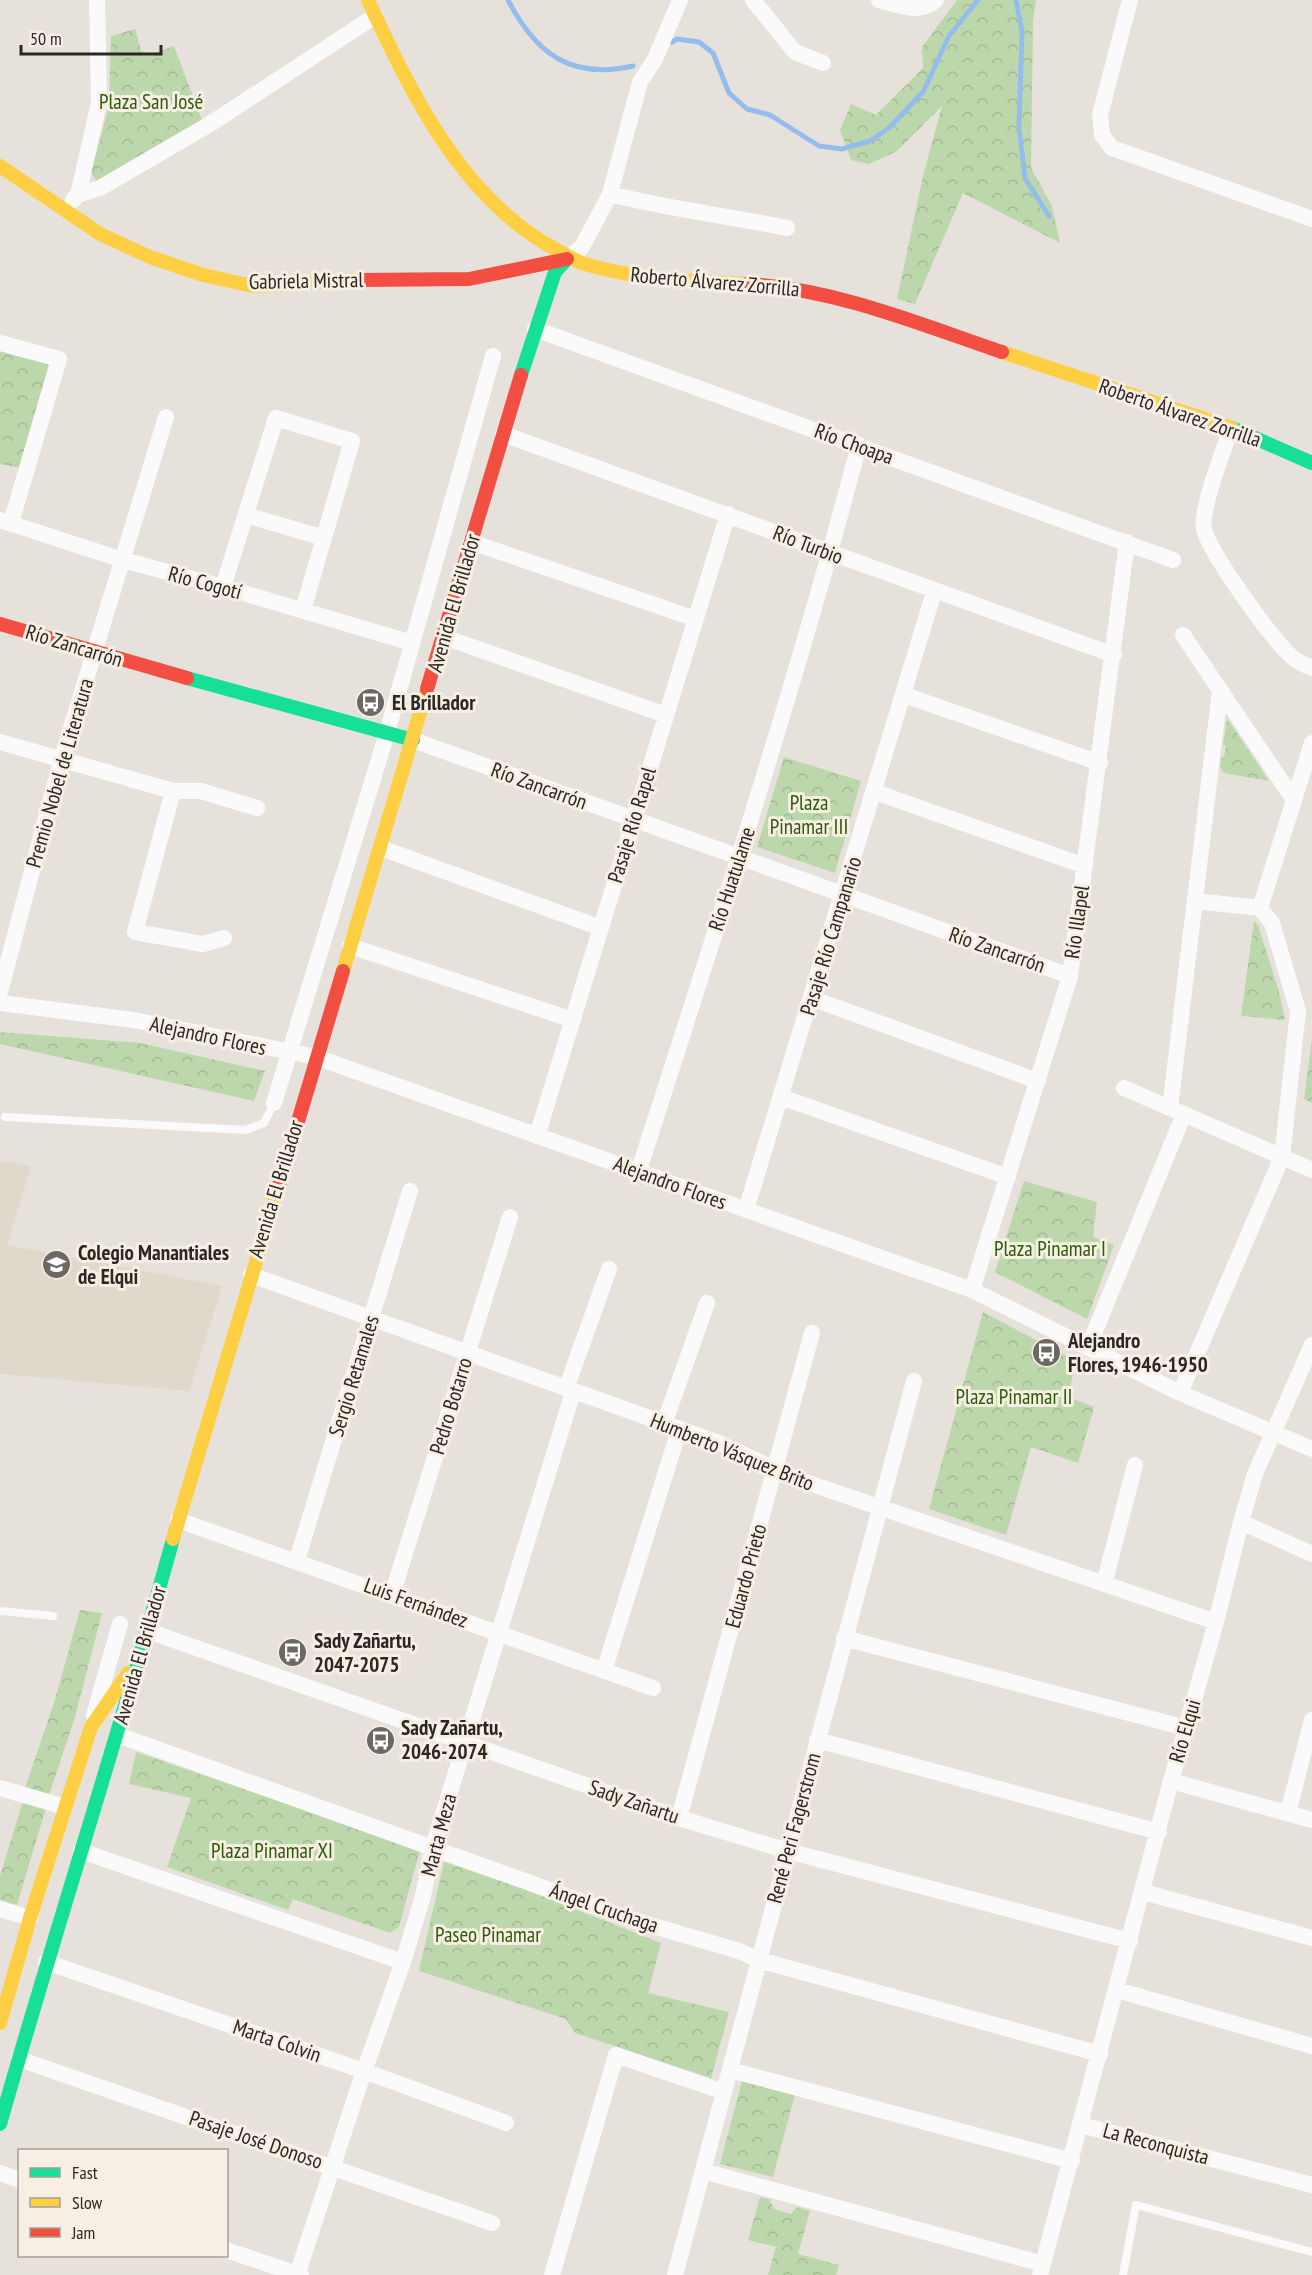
<svg xmlns="http://www.w3.org/2000/svg" width="1312" height="2275" font-family="'PT Sans Narrow',sans-serif">
	<style>
		.education { fill: #e0d9cb }
		.forest { fill: url(#forest-crowns) }
		.lines { fill: none; stroke-linecap: round; stroke-linejoin: round }
		.stream { stroke: #94bdee; stroke-width: 5 }
		.lane { stroke: #fbfafa; stroke-width: 8 }
		.street { stroke: #fbfafa; stroke-width: 16 }
		.fast { stroke: #16e098; stroke-width: 14 }
		.slow { stroke: #ffcf43; stroke-width: 14 }
		.jam { stroke: #f24e42; stroke-width: 14 }
		.labels { text-anchor: middle; stroke-width: 6; stroke-linejoin: round; paint-order: stroke }
		.park-label { font-size: 21px; fill: #295c09; stroke: #f8efe4 }
		.street-label { font-size: 21px; fill: #2b2723; stroke: #f8efe4 }
		.poi-label { font-size: 21px; font-weight: bold; fill: #2b2723; stroke: #f8efe4; text-anchor: start }
	</style>
	<defs>
		<pattern id="forest-crowns" width="20" height="18" patternUnits="userSpaceOnUse" patternTransform="scale(1.5)"><rect width="20" height="18" fill="#bdd7ac"/><path d="M2 6a3 3 0 1 1 6 0M12 15a3 3 0 1 1 6 0" fill="none" stroke="#a3b994"/></pattern>
	</defs>
	<rect width="100%" height="100%" fill="#e6e1db"/>
	<path class="education" d="M 0,1161 L 31,1166 L 7,1245 L 222,1286 L 189,1391 L 0,1374 Z"/>
	<path class="forest" d="M 957,0 L 1036,0 L 1033,22 L 1031,168 L 1052,206 L 1060,243 L 963,193 L 915,304 L 897,299 L 923,176 L 942,106 L 897,151 L 869,164 L 851,160 L 840,130 L 851,104 L 876,115 L 923,68 L 922,47 Z
		M 135,29 L 143,57 L 174,46 L 202,120 L 98,184 L 91,172 L 109,106 L 111,36 Z
		M 0,350 L 51,365 L 22,468 L 0,464 Z
		M 1227,718 L 1269,781 L 1224,773 L 1220,767 L 1221,757 L 1224,757 L 1226,746 L 1223,745 Z
		M 784,757 L 861,781 L 835,873 L 757,847 Z
		M 1254,921 L 1258,925 L 1279,992 L 1285,1020 L 1241,1016 Z
		M 0,1032 L 140,1043 L 265,1071 L 254,1101 L 0,1044 Z
		M 1312,1039 L 1312,1103 L 1304,1099 Z
		M 1024,1181 L 1097,1202 L 1093,1237 L 1114,1245 L 1087,1319 L 995,1272 Z
		M 983,1312 L 1076,1361 L 1068,1397 L 1094,1407 L 1078,1463 L 1031,1447 L 1006,1535 L 929,1509 Z
		M 80,1610 L 102,1613 L 75,1717 L 49,1795 L 25,1788 L 54,1703 Z
		M 136,1752 L 420,1850 L 399,1927 L 390,1933 L 293,1899 L 288,1910 L 167,1867 L 191,1798 L 129,1784 Z
		M 23,1801 L 46,1808 L 17,1905 L 0,1900 L 0,1876 Z
		M 444,1862 L 524,1889 L 661,1943 L 648,1993 L 729,2012 L 711,2078 L 575,2033 L 566,2019 L 419,1971 Z
		M 742,2081 L 795,2094 L 773,2177 L 720,2164 Z
		M 760,2197 L 769,2199 L 774,2209 L 791,2214 L 797,2207 L 810,2211 L 798,2254 L 839,2265 L 836,2275 L 768,2275 L 776,2247 L 748,2240 Z"/>
	<g class="lines">
		<path class="stream" d="M 508,0 C 536,54 571,80 633,66
			M 1016,0 L 1022,31 L 1019,128 L 1025,178 L 1049,216
			M 672,42 L 677,39 L 699,42 L 713,53 L 729,93 L 747,109 L 770,115 L 819,146 L 842,149 L 870,141 L 889,128 L 923,92 L 949,36 L 978,0"/>
		<path class="lane" d="M 5,1117 L 245,1130 L 264,1123 L 274,1103
			M 0,1611 L 53,1616
			M 1123,2275 L 1136,2205 L 1312,2252"/>
		<path class="street" d="M 753,0 L 795,52 L 823,63
			M 879,0 C 897,5 920,15 936,0
			M 1130,0 L 1100,115 L 1102,135 L 1112,148 L 1312,219
			M 610,194 C 669,209 728,216 787,228
			M 78,195 L 100,188 L 210,124 L 375,16
			M 73,200 L 78,195 L 99,103 L 97,0
			M 567,259 L 582,247 L 610,194 L 640,82 L 655,59 L 680,0
			M 535,329 L 1173,560
			M 0,343 L 59,359 L 11,523
			M 1231,428 C 1224,450 1200,509 1204,529 C 1210,554 1272,639 1292,657 C 1297,662 1305,665 1312,668
			M 503,434 L 1114,655
			M 246,515 L 324,538
			M 0,520 L 123,560 L 223,587 L 412,643
			M 471,542 L 696,619
			M 223,587 L 276,418 L 352,441 L 303,610
			M 1183,635 L 1294,800
			M 444,637 L 666,715
			M 904,695 L 1100,763
			M 413,740 L 1070,976
			M 0,742 L 173,791 L 201,791 L 257,808
			M 173,791 L 135,932 L 203,944 L 224,938
			M 875,792 L 1085,866
			M 381,848 L 601,928
			M 1195,901 L 1260,908
			M 1260,908 L 1312,743
			M 350,946 L 573,1020
			M 0,992 L 61,761 L 166,417
			M 811,998 L 1038,1081
			M 0,1003 L 134,1020 L 316,1057 L 972,1290 L 1180,1393 L 1312,1449
			M 1124,1088 L 1312,1170
			M 781,1097 L 1008,1177
			M 274,1103 L 387,733 L 493,356
			M 1170,1108 L 1220,691
			M 537,1136 L 728,514
			M 638,1173 C 716,931 794,691 859,445
			M 746,1210 L 934,592
			M 251,1275 L 719,1443 L 794,1478 L 1216,1622
			M 972,1290 L 1070,976 L 1127,542
			M 1088,1348 L 1184,1114
			M 566,1389 L 609,1269
			M 1180,1393 L 1282,1157 L 1298,1011 L 1272,923 L 1260,908
			M 664,1424 L 707,1303
			M 178,1520 L 653,1688
			M 1241,1522 L 1312,1554
			M 297,1560 L 410,1191
			M 1104,1584 L 1135,1465
			M 392,1595 L 510,1217
			M 148,1631 L 679,1818 L 788,1851 L 1130,1941
			M 844,1638 L 1186,1728
			M 604,1671 L 679,1430
			M 94,1715 L 120,1624
			M 118,1735 L 633,1920 L 739,1951 L 759,1960 L 1100,2054
			M 817,1740 L 1159,1832
			M 1171,1781 L 1312,1820
			M 0,1788 L 65,1807
			M 1288,1813 L 1312,1720
			M 679,1818 L 812,1333
			M 81,1851 L 403,1962
			M 1143,1892 L 1312,1938
			M 0,1909 L 30,1918
			M 46,1962 L 364,2071 L 506,2123
			M 1117,1990 L 1312,2046
			M 19,2059 L 492,2223
			M 730,2070 L 1072,2161
			M 1081,2125 L 1312,2185
			M 703,2171 L 1043,2264
			M 0,2173 L 20,2180
			M 226,2250 L 301,2275
			M 297,2275 L 364,2071 L 403,1962 L 423,1896 L 433,1847 L 573,1392
			M 552,2275 L 616,2055 L 724,2092
			M 675,2275 L 914,1381
			M 1040,2275 L 1171,1781 L 1216,1622 L 1241,1522 L 1255,1474 L 1312,1345"/>
		<path class="fast" d="M 521,375 L 555,272 L 567,259
			M 1232,428 L 1312,463
			M 187,678 L 413,740
			M 0,2124 C 56,1928 119,1735 173,1539"/>
		<path class="slow" d="M 368,0 C 411,93 462,200 557,250 C 566,255 575,261 585,264 C 638,280 692,281 747,284
			M 0,166 L 100,234 L 150,257 L 203,275 L 253,286 L 360,280
			M 1002,352 L 1232,428
			M 343,971 L 427,689
			M 173,1539 L 279,1185
			M 0,2023 L 30,1918 L 91,1727 L 128,1673"/>
		<path class="jam" d="M 360,280 L 469,279 L 567,259
			M 747,284 C 836,289 919,324 1002,352
			M 0,624 L 187,678
			M 427,689 L 521,375
			M 279,1185 L 343,971"/>
	</g>
	<defs>
		<symbol id="bus-disc" viewBox="-11 -11 22 22"><circle r="9.5" fill="#6c6863" stroke="#f8efe4"/><path d="M-5-6H5V4H4V6H2V4H-2V6H-4V4H-5ZM-3.5-4V0h7V-4ZM-3.5 1.2v1.5H-2V1.2ZM2 1.2v1.5H3.5V1.2Z" fill="#fff"/></symbol>
		<symbol id="school-disc" viewBox="-11 -11 22 22"><circle r="9.5" fill="#6c6863" stroke="#f8efe4"/><path d="M0-5L7-2L0 1L-7-2ZM-4 1L0 2.5L4 1V4Q0 6-4 4Z" fill="#fff"/></symbol>
	</defs>
	<g fill-rule="evenodd">
		<use href="#bus-disc" x="354" y="686" width="33" height="33"/>
		<use href="#school-disc" x="40" y="1248" width="33" height="33"/>
		<use href="#bus-disc" x="1030" y="1336" width="33" height="33"/>
		<use href="#bus-disc" x="276" y="1636" width="33" height="33"/>
		<use href="#bus-disc" x="364" y="1724" width="33" height="33"/>
	</g>
	<g class="labels">
		<g class="park-label">
			<text x="151" y="109">Plaza San José</text>
			<text x="809" y="810">Plaza<tspan x="809" dy="24">Pinamar III</tspan></text>
			<text x="1050" y="1256">Plaza Pinamar I</text>
			<text x="1014" y="1404">Plaza Pinamar II</text>
			<text x="272" y="1858">Plaza Pinamar XI</text>
			<text x="488" y="1942">Paseo Pinamar</text>
		</g>
		<g class="street-label">
			<text transform="translate(306 281) rotate(-1)" y="7">Gabriela Mistral</text>
			<text transform="translate(715 282) rotate(5)" y="7">Roberto Álvarez Zorrilla</text>
			<text transform="translate(1180 413) rotate(19)" y="7">Roberto Álvarez Zorrilla</text>
			<text transform="translate(854 444) rotate(20)" y="7">Río Choapa</text>
			<text transform="translate(808 545) rotate(21)" y="7">Río Turbio</text>
			<text transform="translate(205 583) rotate(15)" y="7">Río Cogotí</text>
			<text transform="translate(454 603) rotate(-74)" y="7">Avenida El Brillador</text>
			<text transform="translate(74 646) rotate(17)" y="7">Río Zancarrón</text>
			<text transform="translate(60 773) rotate(-74)" y="7">Premio Nobel de Literatura</text>
			<text transform="translate(539 786) rotate(20)" y="7">Río Zancarrón</text>
			<text transform="translate(632 825) rotate(-73)" y="7">Pasaje Río Rapel</text>
			<text transform="translate(732 879) rotate(-72)" y="7">Río Huatulame</text>
			<text transform="translate(1077 922) rotate(-82)" y="7">Río Illapel</text>
			<text transform="translate(831 936) rotate(-73)" y="7">Pasaje Río Campanario</text>
			<text transform="translate(997 950) rotate(19)" y="7">Río Zancarrón</text>
			<text transform="translate(208 1036) rotate(12)" y="7">Alejandro Flores</text>
			<text transform="translate(670 1183) rotate(20)" y="7">Alejandro Flores</text>
			<text transform="translate(276 1189) rotate(-73)" y="7">Avenida El Brillador</text>
			<text transform="translate(354 1376) rotate(-73)" y="7">Sergio Retamales</text>
			<text transform="translate(451 1406) rotate(-73)" y="7">Pedro Botarro</text>
			<text transform="translate(732 1452) rotate(22)" y="7">Humberto Vásquez Brito</text>
			<text transform="translate(746 1576) rotate(-75)" y="7">Eduardo Prieto</text>
			<text transform="translate(416 1603) rotate(20)" y="7">Luis Fernández</text>
			<text transform="translate(140 1655) rotate(-74)" y="7">Avenida El Brillador</text>
			<text transform="translate(1185 1731) rotate(-74)" y="7">Río Elqui</text>
			<text transform="translate(634 1802) rotate(19)" y="7">Sady Zañartu</text>
			<text transform="translate(794 1828) rotate(-75)" y="7">René Peri Fagerstrom</text>
			<text transform="translate(439 1835) rotate(-75)" y="7">Marta Meza</text>
			<text transform="translate(604 1908) rotate(19)" y="7">Ángel Cruchaga</text>
			<text transform="translate(277 2041) rotate(19)" y="7">Marta Colvin</text>
			<text transform="translate(256 2140) rotate(19)" y="7">Pasaje José Donoso</text>
			<text transform="translate(1156 2144) rotate(15)" y="7">La Reconquista</text>
		</g>
		<g class="poi-label">
			<text x="392" y="710">El Brillador</text>
			<text x="78" y="1260">Colegio Manantiales<tspan x="78" dy="24">de Elqui</tspan></text>
			<text x="1068" y="1348">Alejandro<tspan x="1068" dy="24">Flores, 1946-1950</tspan></text>
			<text x="314" y="1648">Sady Zañartu,<tspan x="314" dy="24">2047-2075</tspan></text>
			<text x="401" y="1735">Sady Zañartu,<tspan x="401" dy="24">2046-2074</tspan></text>
		</g>
	</g>
	<rect x="18" y="2149" width="210" height="108" fill="#f8efe4" stroke="#a69f97" stroke-width="1.5"/>
	<rect x="30" y="2168" width="30" height="9" fill="#16e098" stroke="#a69f97" stroke-width="1.5"/>
	<text x="72" y="2179" font-size="18" fill="#2b2723">Fast</text>
	<rect x="30" y="2198" width="30" height="9" fill="#ffcf43" stroke="#a69f97" stroke-width="1.5"/>
	<text x="72" y="2209" font-size="18" fill="#2b2723">Slow</text>
	<rect x="30" y="2228" width="30" height="9" fill="#f24e42" stroke="#a69f97" stroke-width="1.5"/>
	<text x="72" y="2239" font-size="18" fill="#2b2723">Jam</text>
	<path d="M21 45v9h140v-9" fill="none" stroke="#2b2723" stroke-width="3"/>
	<text x="30" y="45" font-size="18" fill="#2b2723" stroke="#f8efe4" stroke-width="4.5" paint-order="stroke">50 m</text>
</svg>
